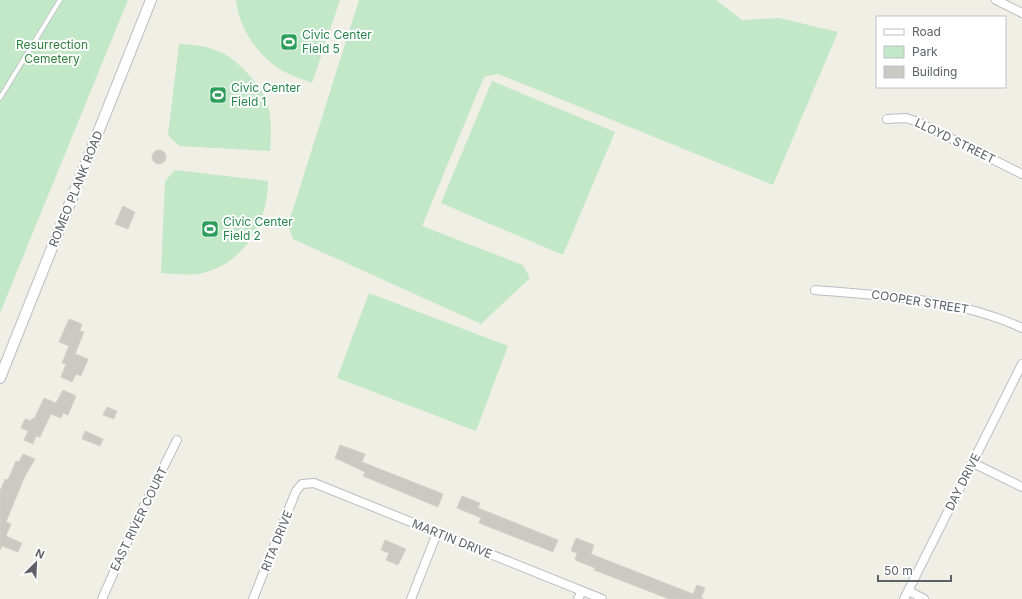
<svg xmlns="http://www.w3.org/2000/svg" width="1022" height="599" font-family="Inter,sans-serif">
	<style>
		.green { fill: #c2e8c7 }
		.building { fill: #cbc9c3; stroke: #d5d2c4 }
		.lines { fill: none; stroke-linecap: round; stroke-linejoin: round }
		.service-casing { stroke: #babdc2; stroke-width: 5.5 }
		.minor-casing { stroke: #babdc2; stroke-width: 10 }
		.tertiary-casing { stroke: #babdc2; stroke-width: 12 }
		.service { stroke: #fff; stroke-width: 4 }
		.minor { stroke: #fff; stroke-width: 8 }
		.tertiary { stroke: #fff; stroke-width: 10 }
		.labels { text-anchor: middle; stroke-width: 4; stroke-linejoin: round; paint-order: stroke }
		.leisure-label { font-size: 12px; fill: #27864d; stroke: #fff; text-anchor: start }
		.park-label { font-size: 12px; fill: #31823f; stroke: #fff }
		.street-label { font-size: 12px; fill: #5d6067; stroke: #fff }
	</style>
	<rect width="100%" height="100%" fill="#f0efe6"/>
	<path class="green" d="M 0,0 L 128,0 L 0,313 Z
		M 236,0 L 340,0 L 312,83 C 303,79 292,76 283,71 C 258,56 239,29 236,0 Z
		M 359,0 L 716,0 L 742,20 L 779,18 L 838,32 L 773,185 L 498,74 L 484,77 L 422,226 L 523,265 L 530,278 L 481,324 L 293,239 L 288,225 Z
		M 179,44 C 211,45 229,52 250,76 C 257,84 265,94 268,105 C 272,119 271,136 270,151 L 179,146 L 168,135 Z
		M 492,81 L 615,132 L 563,255 L 441,203 Z
		M 175,170 L 268,181 C 268,223 243,266 198,274 C 186,275 173,274 161,273 L 165,181 Z
		M 369,293 L 508,346 L 476,431 L 337,378 Z"/>
	<path class="building" d="M152 157a7 7 0 1 1 14 0a7 7 0 1 1-14 0Z
		M 123,206 L 135,212 L 128,229 L 115,224 Z
		M 69,319 L 82,324 L 80,331 L 84,332 L 75,354 L 88,359 L 81,376 L 76,374 L 72,382 L 61,377 L 66,364 L 62,363 L 69,346 L 59,342 Z
		M 63,390 L 76,396 L 68,415 L 63,413 L 61,418 L 51,414 L 40,437 L 36,436 L 33,444 L 24,440 L 28,431 L 21,428 L 25,419 L 31,421 L 32,418 L 34,419 L 44,398 L 56,403 Z
		M 107,407 L 117,411 L 114,419 L 103,415 Z
		M 85,431 L 103,439 L 100,446 L 82,439 Z
		M 340,445 L 365,454 L 362,462 L 443,494 L 438,507 L 363,476 L 365,472 L 335,458 Z
		M 23,454 L 35,459 L 24,478 L 6,522 L 11,524 L 6,536 L 22,543 L 18,552 L 2,546 L 0,550 L 0,491 L 5,479 L 8,480 L 16,461 L 19,462 Z
		M 462,496 L 480,503 L 478,508 L 558,540 L 553,552 L 479,523 L 481,518 L 457,508 Z
		M 576,538 L 594,545 L 591,554 L 693,594 L 697,585 L 705,588 L 701,598 L 704,599 L 669,599 L 594,570 L 595,568 L 575,560 L 577,553 L 571,551 Z
		M 385,540 L 406,549 L 398,565 L 386,560 L 389,553 L 381,550 Z"/>
	<g class="lines">
		<defs>
			<path id="service" d="M 0,98 L 60,0"/>
			<path id="minor" d="M 996,0 L 1022,13
				M 887,119 L 906,118 L 918,122 L 1022,174
				M 815,290 C 884,296 958,298 1022,328
				M 973,463 L 1022,487
				M 909,591 L 924,599
				M 102,599 L 136,522 L 177,440
				M 253,599 L 296,491 L 302,484 L 314,483 L 602,599
				M 411,599 L 437,533
				M 578,599 L 582,591
				M 904,599 L 1022,364"/>
			<path id="tertiary" d="M 0,378 L 151,0"/>
		</defs>
		<use href="#service" class="service-casing"/>
		<use href="#minor" class="minor-casing"/>
		<use href="#tertiary" class="tertiary-casing"/>
		<use href="#service" class="service"/>
		<use href="#minor" class="minor"/>
		<use href="#tertiary" class="tertiary"/>
	</g>
	<defs>
		<symbol id="stadium-square" viewBox="-11 -11 22 22"><rect x="-9" y="-9" width="18" height="18" rx="4" fill="#2e9e5b" stroke="#fff"/><path d="M0-5a6.5 5 0 1 0 0 10a6.5 5 0 1 0 0-10ZM-3.5-1.8h7v3.6h-7Z" fill="#fff"/></symbol>
	</defs>
	<g fill-rule="evenodd">
		<use href="#stadium-square" x="279" y="32" width="20" height="20"/>
		<use href="#stadium-square" x="208" y="85" width="20" height="20"/>
		<use href="#stadium-square" x="200" y="219" width="20" height="20"/>
	</g>
	<g class="labels">
		<g class="leisure-label">
			<text x="302" y="39">Civic Center<tspan x="302" dy="14">Field 5</tspan></text>
			<text x="231" y="92">Civic Center<tspan x="231" dy="14">Field 1</tspan></text>
			<text x="223" y="226">Civic Center<tspan x="223" dy="14">Field 2</tspan></text>
		</g>
		<g class="park-label">
			<text x="52" y="49">Resurrection<tspan x="52" dy="14">Cemetery</tspan></text>
		</g>
		<g class="street-label">
			<text transform="translate(955 141) rotate(26)" y="4">LLOYD STREET</text>
			<text transform="translate(76 189) rotate(-68)" y="4">ROMEO PLANK ROAD</text>
			<text transform="translate(920 302) rotate(9)" y="4">COOPER STREET</text>
			<text transform="translate(963 482) rotate(-63)" y="4">DAY DRIVE</text>
			<text transform="translate(139 519) rotate(-64)" y="4">EAST RIVER COURT</text>
			<text transform="translate(452 539) rotate(22)" y="4">MARTIN DRIVE</text>
			<text transform="translate(277 541) rotate(-68)" y="4">RITA DRIVE</text>
		</g>
	</g>
	<rect x="876" y="16" width="130" height="72" fill="#ffffff" stroke="#bebfc2"/>
	<rect x="884" y="29" width="20" height="6" fill="#ffffff" stroke="#bebfc2"/>
	<text x="912" y="36" font-size="12" fill="#5d6067">Road</text>
	<rect x="884" y="46" width="20" height="12" fill="#c2e8c7" stroke="#bebfc2"/>
	<text x="912" y="56" font-size="12" fill="#5d6067">Park</text>
	<rect x="884" y="66" width="20" height="12" fill="#cbc9c3" stroke="#bebfc2"/>
	<text x="912" y="76" font-size="12" fill="#5d6067">Building</text>
	<g transform="translate(36 563) rotate(24)" stroke="#ffffff" stroke-width="3" paint-order="stroke">
	<path d="M0-3L7 15L0 10L-7 15Z" fill="#5d6067"/>
	<text y="-6" font-size="11" font-weight="bold" text-anchor="middle" fill="#5d6067">N</text>
	</g>
	<path d="M878 575v6h73v-6" fill="none" stroke="#5d6067" stroke-width="2"/>
	<text x="884" y="575" font-size="12" fill="#5d6067" stroke="#ffffff" stroke-width="3" paint-order="stroke">50 m</text>
</svg>
